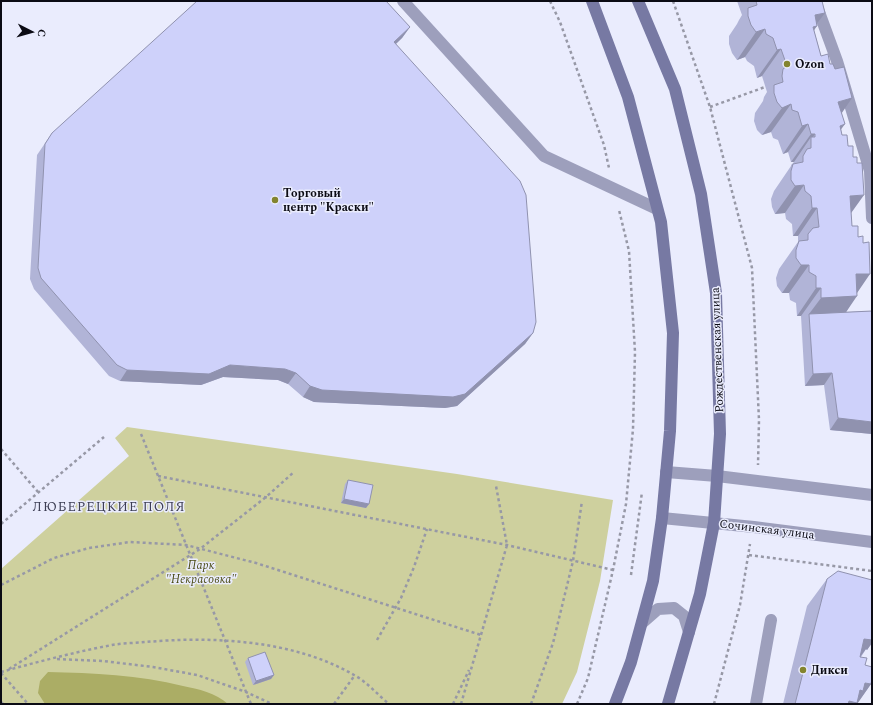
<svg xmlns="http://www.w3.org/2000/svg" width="873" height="705" font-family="Spectral,serif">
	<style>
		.green { fill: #ced09e }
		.forest { fill: #abad65 }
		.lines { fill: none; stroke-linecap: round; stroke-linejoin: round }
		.path { stroke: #9798a6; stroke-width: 2.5; stroke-dasharray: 3 3; stroke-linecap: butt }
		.lane { stroke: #9d9fbc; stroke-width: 12 }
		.street { stroke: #9d9fbc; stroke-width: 12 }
		.secondary { stroke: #7779a3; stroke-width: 12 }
		.wall { fill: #b1b4d7 }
		.shaded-wall { fill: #9092af }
		.building { fill: #ced1fa; stroke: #9092af }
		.poi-dot { fill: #83842e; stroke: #eaecfd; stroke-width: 1.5 }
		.labels { text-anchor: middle; stroke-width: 3; stroke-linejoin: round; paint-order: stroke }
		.poi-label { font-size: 12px; font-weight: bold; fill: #0b0b14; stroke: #eaecfd; text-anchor: start }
		.street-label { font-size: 12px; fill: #0b0b14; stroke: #eaecfd }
		.park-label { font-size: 12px; font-style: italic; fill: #4c4d16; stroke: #eaecfd }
		.neighbourhood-label { font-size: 13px; letter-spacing: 1px; fill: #3d3e54; stroke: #eaecfd }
	</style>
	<rect width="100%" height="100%" fill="#eaecfd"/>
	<path class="green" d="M 127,427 L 457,474 L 613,500 L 600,581 L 577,672 L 562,704 L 1,704 L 1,569 L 129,456 L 115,438 Z"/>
	<path class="forest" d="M 48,672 C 93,673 139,675 183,686 C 198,689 216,693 228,704 L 45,704 L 38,693 L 40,681 Z"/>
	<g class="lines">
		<path class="path" d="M 550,1 L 560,22 L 604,145 L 609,168
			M 673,1 L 710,107 L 752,268 L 759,420 L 758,465
			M 710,107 L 765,87
			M 141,434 L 251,704
			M 1,449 L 38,492
			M 158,476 L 507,545 L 613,570
			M 1,524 L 104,437
			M 749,555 L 872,571
			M 631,575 L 642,492
			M 1,585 L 54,558 L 89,548 L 130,542 L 186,545 L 256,563 L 481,635
			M 377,640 L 401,598 L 414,567 L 427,529
			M 57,659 L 103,661 L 153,667 L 197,675 L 246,692 L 272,704
			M 9,669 L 200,549 L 266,497 L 294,472
			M 1,672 C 37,662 75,652 112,645 C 123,643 135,643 146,642 C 213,636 294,640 354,675 C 367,682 378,695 389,704
			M 1,673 L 28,704
			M 1,702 L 3,704
			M 334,704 L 355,675
			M 453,704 L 469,670
			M 461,704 L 507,545 L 496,486
			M 531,704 L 553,643 L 573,561 L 582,501
			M 577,704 L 588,678 L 613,570 L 626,504 L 633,429 L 635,352 L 629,251 L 619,210
			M 714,704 L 740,605 L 750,544"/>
		<path class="lane" d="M 403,1 L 544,156 L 657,209
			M 815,1 L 837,61 L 870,171 L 872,218
			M 642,623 L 658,609 L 674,608 L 684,616 L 689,632
			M 756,704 L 771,620"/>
		<path class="street" d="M 666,472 L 717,476 L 872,495
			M 662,518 L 754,527 L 872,542"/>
		<path class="secondary" d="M 592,1 L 628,97 L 661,222 L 673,333 L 670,431 L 662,518 L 653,581 L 631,662 L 615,704
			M 638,1 L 675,89 L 701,194 L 716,293 L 720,434 L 714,523 L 700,594 L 668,704"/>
	</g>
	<path class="wall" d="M 737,1 L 822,1 L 817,24 L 814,30 L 821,56 L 842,113 L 841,129 L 851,214 L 857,293 L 846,312 L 872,311 L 872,434 L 830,430 L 824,385 L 805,386 L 801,316 L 797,316 L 796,303 L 790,300 L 789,293 L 782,293 L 777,286 L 776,278 L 779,269 L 798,242 L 798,236 L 793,236 L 792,224 L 786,219 L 785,213 L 775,214 L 772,207 L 771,199 L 774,191 L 791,166 L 791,165 L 794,162 L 791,162 L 788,152 L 783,154 L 778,140 L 773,138 L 771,132 L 762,135 L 757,130 L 754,121 L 755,113 L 763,101 L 764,97 L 767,92 L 762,76 L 757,78 L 754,66 L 747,61 L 745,57 L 737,60 L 732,53 L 729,44 L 729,36 L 737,24 L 739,20 L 742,15 Z
		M 410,27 L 402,38 L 396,44 L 533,333 L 525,344 L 457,406 L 445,408 L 314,402 L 303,397 L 288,384 L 278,380 L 223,377 L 201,385 L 120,381 L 109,376 L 34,289 L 30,279 L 37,155 L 52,133 Z
		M 348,480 L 369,504 L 366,508 L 341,503 L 345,484 Z
		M 827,579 L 872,580 L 872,643 L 867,650 L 866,649 L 861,657 L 865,665 L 871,684 L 857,704 L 783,704 L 807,606 Z
		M 248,658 L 274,675 L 271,679 L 253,685 L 245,662 Z"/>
	<path class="shaded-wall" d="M 825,13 L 815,26 L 817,26 L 798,53 L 815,15 Z
		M 410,27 L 402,38 L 386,53 L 394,42 Z
		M 765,29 L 745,57 L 737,60 L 756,32 Z
		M 781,49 L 762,76 L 757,78 L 777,50 Z
		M 852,98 L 833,126 L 838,102 Z
		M 791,104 L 771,132 L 762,135 L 782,108 Z
		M 808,124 L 788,152 L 783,154 L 802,126 Z
		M 845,124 L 825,151 L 840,126 Z
		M 811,134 L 815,134 L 811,140 L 811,137 L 794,162 L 791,162 Z
		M 804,185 L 785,213 L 775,214 L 795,186 Z
		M 864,195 L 844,223 L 850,196 Z
		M 812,208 L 817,208 L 798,236 L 793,236 Z
		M 801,265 L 809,265 L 789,293 L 782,293 Z
		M 856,274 L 870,274 L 855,296 L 857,296 L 838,324 L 809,314 L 821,298 Z
		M 816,288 L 821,288 L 801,316 L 797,316 Z
		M 533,333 L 525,344 L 457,406 L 445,408 L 314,402 L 303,397 L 310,386 Z
		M 230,365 L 285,369 L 296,373 L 288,384 L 278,380 L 223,377 L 201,385 L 120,381 L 127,370 Z
		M 832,373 L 824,385 L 805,386 L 813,374 Z
		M 838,418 L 872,422 L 872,434 L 830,430 Z
		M 344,499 L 369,504 L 366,508 L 341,503 Z
		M 872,632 L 872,643 L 867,650 L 866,649 L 860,657 L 845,666 L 864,639 Z
		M 274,675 L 271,679 L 253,685 L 256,681 Z
		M 865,683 L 871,684 L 857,704 L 846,704 Z"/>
	<path class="building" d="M 197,1 L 386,1 L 410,27 L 394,42 L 520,181 L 526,195 L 536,322 L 533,333 L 465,394 L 453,397 L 322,390 L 310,386 L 296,373 L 285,369 L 230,365 L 209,374 L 127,370 L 117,365 L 41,278 L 38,268 L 45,144 L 52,133 Z
		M 756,1 L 822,1 L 825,13 L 815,15 L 817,26 L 813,27 L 821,56 L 828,54 L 830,64 L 833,64 L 835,69 L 844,67 L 852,98 L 838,102 L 845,124 L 840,126 L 842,135 L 847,135 L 848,146 L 853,146 L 853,157 L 857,157 L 857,163 L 862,163 L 864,195 L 850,196 L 852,226 L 858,226 L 858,237 L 863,236 L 863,243 L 869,242 L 870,274 L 856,274 L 857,296 L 821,298 L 821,288 L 816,288 L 816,276 L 809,272 L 809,265 L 801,265 L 796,258 L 796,250 L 799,241 L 808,240 L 808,234 L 813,228 L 819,227 L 817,208 L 812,208 L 811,196 L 805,191 L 804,185 L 795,186 L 791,180 L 791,171 L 793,164 L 803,162 L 803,156 L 807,149 L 811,148 L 811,137 L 815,137 L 815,134 L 811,134 L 808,124 L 802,126 L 798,112 L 792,110 L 791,104 L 782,108 L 777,102 L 774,93 L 774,85 L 783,82 L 782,76 L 783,69 L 787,66 L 781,49 L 777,50 L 773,38 L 766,34 L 765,29 L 756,32 L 751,25 L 748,16 L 748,8 L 757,5 Z
		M 872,311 L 872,422 L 838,418 L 832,373 L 813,374 L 809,314 Z
		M 348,480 L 373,485 L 369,504 L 344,499 Z
		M 838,571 L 872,580 L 872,640 L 864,639 L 860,657 L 867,658 L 865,665 L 872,667 L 872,679 L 871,684 L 865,683 L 863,691 L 860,690 L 857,703 L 849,701 L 848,704 L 795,704 L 827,579 Z
		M 265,652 L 274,675 L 256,681 L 248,658 Z"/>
	<g class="poi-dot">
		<circle cx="787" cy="64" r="4"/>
		<circle cx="275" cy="200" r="4"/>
		<circle cx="803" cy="670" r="4"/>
	</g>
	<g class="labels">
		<g class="poi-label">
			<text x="795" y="68">Ozon</text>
			<text x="283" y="197">Торговый<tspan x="283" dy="14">центр "Краски"</tspan></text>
			<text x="811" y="674">Дикси</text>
		</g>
		<g class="street-label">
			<text transform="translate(717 350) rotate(-92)" y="4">Рождественская улица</text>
			<text transform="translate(767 529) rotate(7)" y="4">Сочинская улица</text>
		</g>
		<g class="park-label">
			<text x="201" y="569">Парк<tspan x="201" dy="14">"Некрасовка"</tspan></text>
		</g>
		<g class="neighbourhood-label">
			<text x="109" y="511">ЛЮБЕРЕЦКИЕ ПОЛЯ</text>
		</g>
	</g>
	<rect width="873" height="705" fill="none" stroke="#0b0b14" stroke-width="4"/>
	<g transform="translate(32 32) rotate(96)" stroke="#eaecfd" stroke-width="3" paint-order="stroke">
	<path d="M0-3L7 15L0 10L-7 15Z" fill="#0b0b14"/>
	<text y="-6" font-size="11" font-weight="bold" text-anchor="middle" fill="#0b0b14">С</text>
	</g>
</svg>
